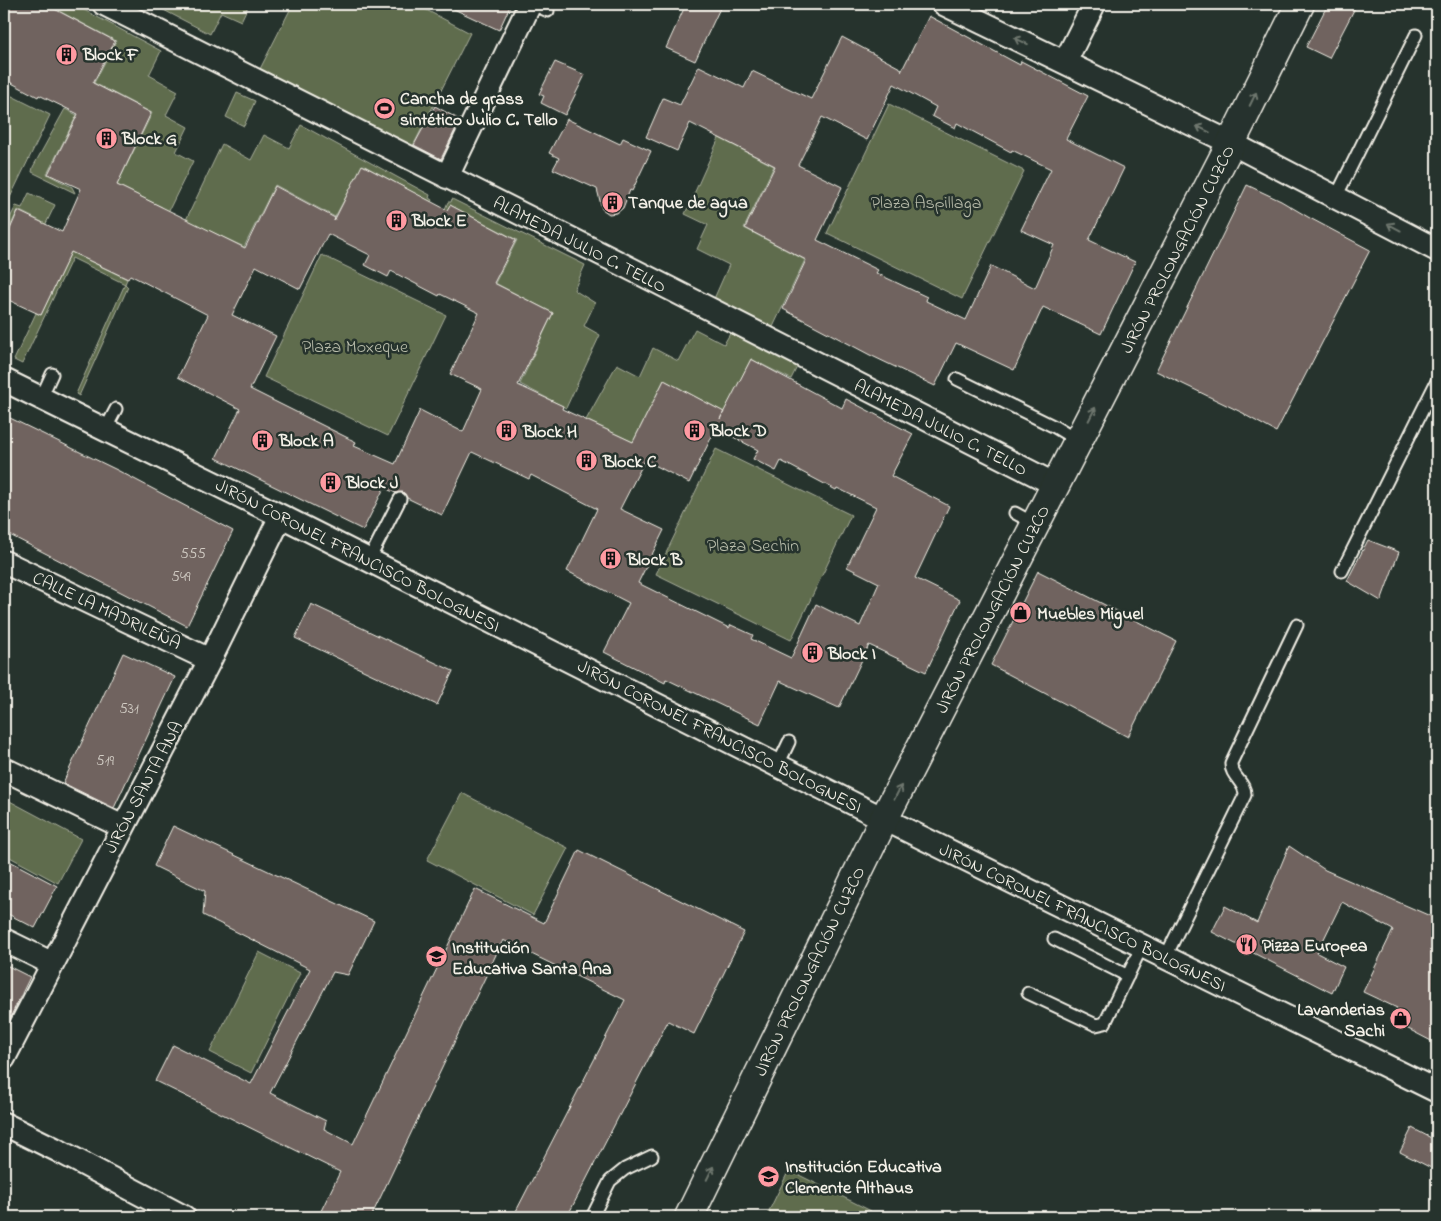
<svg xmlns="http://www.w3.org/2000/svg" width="1441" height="1221" font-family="'Indie Flower',sans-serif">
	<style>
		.green { fill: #5e6c4e; stroke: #a9ae9b }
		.building { fill: #70635e; stroke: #f4f1e8; fill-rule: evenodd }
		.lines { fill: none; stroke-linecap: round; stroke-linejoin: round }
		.lane-casing { stroke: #f4f1e8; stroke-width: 15 }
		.street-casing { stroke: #f4f1e8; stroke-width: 26 }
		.secondary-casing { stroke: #f4f1e8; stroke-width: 31 }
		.lane { stroke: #26332d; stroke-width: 11 }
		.street { stroke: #26332d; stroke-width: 22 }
		.secondary { stroke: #26332d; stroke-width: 28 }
		.oneway { stroke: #6e766e }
		.labels { text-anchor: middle; stroke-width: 5; stroke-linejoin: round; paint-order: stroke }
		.number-label { font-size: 15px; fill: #d3cec6 }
		.poi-label { font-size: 18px; font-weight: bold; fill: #f4f1e8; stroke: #26332d; text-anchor: start }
		.park-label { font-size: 18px; fill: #b8bcaa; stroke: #26332d }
		.street-label { font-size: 18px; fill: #f4f1e8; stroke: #26332d }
	</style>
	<rect width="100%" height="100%" fill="#26332d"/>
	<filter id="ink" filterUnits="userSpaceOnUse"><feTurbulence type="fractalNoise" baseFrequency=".02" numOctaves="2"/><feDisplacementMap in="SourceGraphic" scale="10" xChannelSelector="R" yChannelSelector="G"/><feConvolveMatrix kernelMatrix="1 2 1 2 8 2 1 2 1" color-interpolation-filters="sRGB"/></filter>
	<g filter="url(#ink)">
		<path class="green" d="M 63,4 L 73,4 L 161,51 L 149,75 L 178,91 L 166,115 L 188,127 L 176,152 L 193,161 L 140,269 L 134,266 L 162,207 L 117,185 L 152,113 L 94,83 L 116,41 L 59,11 Z
			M 152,4 L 249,4 L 241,21 L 221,12 L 210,34 Z
			M 293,4 L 415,4 L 470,33 L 412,148 L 260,69 Z
			M 4,92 L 50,115 L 4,210 Z
			M 237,93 L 255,101 L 244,126 L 226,117 Z
			M 889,104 L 1024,171 L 962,299 L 827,233 Z
			M 65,109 L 77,115 L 47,174 L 72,187 L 75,193 L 32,172 L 33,167 Z
			M 301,125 L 430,195 L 429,198 L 432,200 L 427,209 L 427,200 L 363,165 L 335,217 L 275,185 L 244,247 L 186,220 L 222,144 L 251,160 L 264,135 L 289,148 Z
			M 719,138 L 774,166 L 744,228 L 805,260 L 772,329 L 713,301 L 729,265 L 697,249 L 708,225 L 685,214 Z
			M 29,193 L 55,205 L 39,238 L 36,236 L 42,222 L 18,210 L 4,240 L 4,230 L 16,206 L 22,208 Z
			M 452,199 L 585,265 L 574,290 L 595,303 L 584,326 L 600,335 L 566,408 L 520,384 L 553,313 L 495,283 L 517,240 L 450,205 L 440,225 L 438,225 L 448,202 L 451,202 Z
			M 71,252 L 127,279 L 125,284 L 128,287 L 79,396 L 76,394 L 125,284 L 72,258 L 22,364 L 14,360 L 36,313 L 41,315 Z
			M 322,255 L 446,315 L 388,436 L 264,377 Z
			M 695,329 L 724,344 L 731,332 L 799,363 L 791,379 L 751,359 L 724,412 L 664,380 L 633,442 L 586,420 L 617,364 L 640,376 L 653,348 L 678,361 Z
			M 716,449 L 851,515 L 791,640 L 656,574 Z
			M 462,793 L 568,848 L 533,915 L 427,860 Z
			M 4,798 L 81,839 L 58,883 L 4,854 Z
			M 259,952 L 300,973 L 251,1073 L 210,1052 Z
			M 789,1170 L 871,1211 L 868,1217 L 766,1217 Z"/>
		<path class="building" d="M 4,4 L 45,4 L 115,41 L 93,83 L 151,113 L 117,185 L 245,248 L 275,186 L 335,218 L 334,221 L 362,165 L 447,210 L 450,205 L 516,240 L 494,283 L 553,313 L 518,385 L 563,406 L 562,409 L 633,442 L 664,380 L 724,412 L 720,419 L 751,359 L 842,408 L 846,399 L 913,434 L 891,476 L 949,506 L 915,578 L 960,600 L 926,672 L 869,645 L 839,708 L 780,681 L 760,724 L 666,679 L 665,683 L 604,652 L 629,603 L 567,571 L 597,509 L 531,475 L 529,479 L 472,452 L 442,515 L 407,498 L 403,492 L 396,493 L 384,488 L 363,530 L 216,458 L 240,409 L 178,377 L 208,315 L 130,275 L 128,279 L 71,252 L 41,315 L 4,298 L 4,243 L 18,211 L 62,232 L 81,189 L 48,174 L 78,114 L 39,95 L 38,97 L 4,79 ZM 328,234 L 370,255 L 365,265 L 388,277 L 391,271 L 439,296 L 440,294 L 479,313 L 450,374 L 482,389 L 463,432 L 420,410 L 395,464 L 354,446 L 356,442 L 250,389 L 276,336 L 232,315 L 256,266 L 300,289 ZM 716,428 L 758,450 L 753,459 L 776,471 L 781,461 L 836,490 L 837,488 L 876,507 L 847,567 L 879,583 L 860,626 L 816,604 L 791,658 L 751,639 L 753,635 L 731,625 L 729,628 L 638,583 L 664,530 L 620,509 L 645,460 L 689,483 Z
			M 443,4 L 511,4 L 499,30 Z
			M 686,4 L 722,4 L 695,61 L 666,48 Z
			M 1328,4 L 1357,4 L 1329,58 L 1306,47 Z
			M 929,16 L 1020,65 L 1021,61 L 1088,96 L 1066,139 L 1124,168 L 1089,240 L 1135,262 L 1101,334 L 1043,307 L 1014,370 L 956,343 L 935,386 L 870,355 L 783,309 L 806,260 L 745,228 L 775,166 L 690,123 L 677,151 L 646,137 L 663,98 L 680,105 L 699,66 L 744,88 L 752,71 L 811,99 L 842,37 L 902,69 L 901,72 ZM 894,84 L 936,107 L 932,116 L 955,128 L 957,123 L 1011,152 L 1012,150 L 1051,169 L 1021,230 L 1054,245 L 1035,288 L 991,266 L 966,320 L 926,301 L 927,297 L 876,273 L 878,270 L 817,240 L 842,187 L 798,165 L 822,117 L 867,140 Z
			M 555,62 L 585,75 L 565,115 L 541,103 L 544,96 L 539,94 Z
			M 435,106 L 460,120 L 441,159 L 414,145 Z
			M 567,119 L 620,144 L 623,138 L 651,151 L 632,191 L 630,190 L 623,208 L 617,213 L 609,214 L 602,209 L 597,189 L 553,169 L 559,158 L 549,153 Z
			M 1247,185 L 1281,201 L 1308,217 L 1370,250 L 1276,432 L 1245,415 L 1245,414 L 1156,371 Z
			M 10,418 L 117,470 L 233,531 L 187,626 L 4,532 L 4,430 Z
			M 1368,540 L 1399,552 L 1381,601 L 1347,581 Z
			M 1038,571 L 1176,641 L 1128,737 L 991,665 Z
			M 311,604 L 453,671 L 437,705 L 295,638 Z
			M 123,653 L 175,677 L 114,808 L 63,783 Z
			M 173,826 L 374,921 L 348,975 L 333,972 L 270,1093 L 326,1121 L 324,1129 L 353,1144 L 475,889 L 544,923 L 579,850 L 744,932 L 694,1034 L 668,1021 L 567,1217 L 513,1217 L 625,1000 L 503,940 L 371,1217 L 318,1217 L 340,1172 L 155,1081 L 173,1045 L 251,1084 L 310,969 L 203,915 L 205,891 L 154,866 Z
			M 1289,846 L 1325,870 L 1437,919 L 1437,1044 L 1391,1020 L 1397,1008 L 1363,992 L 1393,930 L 1342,902 L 1317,953 L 1344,967 L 1332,993 L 1212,932 L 1225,906 L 1257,923 Z
			M 4,858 L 57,886 L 35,928 L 4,912 Z
			M 4,964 L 30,977 L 4,1030 Z
			M 1412,1128 L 1437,1141 L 1437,1171 L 1400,1152 Z"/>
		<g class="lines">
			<defs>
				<path id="lane" d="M 532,4 L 548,11
					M 1336,197 L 1416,35
					M 957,379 L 1055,427 L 1078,441
					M 41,398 L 52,374
					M 105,430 L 116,409
					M 1015,513 L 1035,524
					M 369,560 L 400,499
					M 1342,571 L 1437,381
					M 778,765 L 789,742
					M 1054,939 L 1128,976
					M 1165,958 L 1245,795 C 1246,783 1230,776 1231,763 L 1297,625
					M 1028,993 L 1096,1025 L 1105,1023 L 1142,946
					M 592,1217 L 610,1181 L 625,1169 L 652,1156"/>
				<path id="street" d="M 104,4 L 645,276 L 1056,485
					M 944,4 L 1231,143 L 1437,250
					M 1065,62 L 1094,4
					M 447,177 L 530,4
					M 4,380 L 281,516 L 884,819 L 1437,1091
					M 4,562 L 210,660
					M 4,769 L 123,827
					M 4,940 L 51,963
					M 4,1058 L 210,660 L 281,516
					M 4,1124 L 59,1151 L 184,1217"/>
				<path id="secondary" d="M 689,1217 L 884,819 L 1231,143 L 1300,4"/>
			</defs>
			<use href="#lane" class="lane-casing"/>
			<use href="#street" class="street-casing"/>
			<use href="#secondary" class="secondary-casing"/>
			<use href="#lane" class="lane"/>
			<use href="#street" class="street"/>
			<use href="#secondary" class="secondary"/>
		</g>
		<defs><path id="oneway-shaft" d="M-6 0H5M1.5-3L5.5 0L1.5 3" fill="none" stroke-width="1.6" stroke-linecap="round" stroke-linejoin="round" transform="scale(1.25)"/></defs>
		<g class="oneway">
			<use href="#oneway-shaft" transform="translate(1021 41) rotate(-155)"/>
			<use href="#oneway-shaft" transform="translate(1253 99) rotate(-64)"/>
			<use href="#oneway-shaft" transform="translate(1203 129) rotate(-154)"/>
			<use href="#oneway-shaft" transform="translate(1394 227) rotate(-152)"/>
			<use href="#oneway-shaft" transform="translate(1092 414) rotate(-63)"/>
			<use href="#oneway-shaft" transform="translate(898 792) rotate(-63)"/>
			<use href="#oneway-shaft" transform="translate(710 1173) rotate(-64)"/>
		</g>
	</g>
	<defs>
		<symbol id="building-disc" viewBox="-11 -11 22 22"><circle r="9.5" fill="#ff9aa2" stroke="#26332d"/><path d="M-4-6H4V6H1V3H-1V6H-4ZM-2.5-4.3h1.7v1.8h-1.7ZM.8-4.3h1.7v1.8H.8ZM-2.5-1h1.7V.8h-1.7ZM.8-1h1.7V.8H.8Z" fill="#111"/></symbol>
		<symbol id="stadium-disc" viewBox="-11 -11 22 22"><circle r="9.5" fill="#ff9aa2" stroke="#26332d"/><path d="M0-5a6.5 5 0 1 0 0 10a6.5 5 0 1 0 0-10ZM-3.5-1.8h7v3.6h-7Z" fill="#111"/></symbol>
		<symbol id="shop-disc" viewBox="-11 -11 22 22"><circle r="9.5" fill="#ff9aa2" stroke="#26332d"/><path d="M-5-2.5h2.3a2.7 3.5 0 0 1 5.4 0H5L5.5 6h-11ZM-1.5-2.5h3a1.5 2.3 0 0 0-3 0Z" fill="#111"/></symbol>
		<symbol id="restaurant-disc" viewBox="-11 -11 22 22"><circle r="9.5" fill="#ff9aa2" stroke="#26332d"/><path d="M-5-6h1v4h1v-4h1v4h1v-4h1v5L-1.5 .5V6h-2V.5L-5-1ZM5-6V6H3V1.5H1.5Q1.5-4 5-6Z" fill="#111"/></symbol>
		<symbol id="school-disc" viewBox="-11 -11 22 22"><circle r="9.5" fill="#ff9aa2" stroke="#26332d"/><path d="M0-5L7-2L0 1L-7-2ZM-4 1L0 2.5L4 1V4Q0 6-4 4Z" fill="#111"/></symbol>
	</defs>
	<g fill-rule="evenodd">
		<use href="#building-disc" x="54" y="42" width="25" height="25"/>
		<use href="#stadium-disc" x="372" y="96" width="25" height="25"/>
		<use href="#building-disc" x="94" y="126" width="25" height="25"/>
		<use href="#building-disc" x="600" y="190" width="25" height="25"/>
		<use href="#building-disc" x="384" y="208" width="25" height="25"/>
		<use href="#building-disc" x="682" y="418" width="25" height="25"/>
		<use href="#building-disc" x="494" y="418" width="25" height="25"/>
		<use href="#building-disc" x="250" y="428" width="25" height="25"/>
		<use href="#building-disc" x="574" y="448" width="25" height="25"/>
		<use href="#building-disc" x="318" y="470" width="25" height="25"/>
		<use href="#building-disc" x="598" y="546" width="25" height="25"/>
		<use href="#shop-disc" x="1008" y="600" width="25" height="25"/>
		<use href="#building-disc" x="800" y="640" width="25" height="25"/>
		<use href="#restaurant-disc" x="1234" y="932" width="25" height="25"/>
		<use href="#school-disc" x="424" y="944" width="25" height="25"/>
		<use href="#shop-disc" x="1388" y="1006" width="25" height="25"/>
		<use href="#school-disc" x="756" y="1164" width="25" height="25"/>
	</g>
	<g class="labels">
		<g class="number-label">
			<text x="193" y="558">555</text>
			<text x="181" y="581">549</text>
			<text x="129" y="713">531</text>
			<text x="105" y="765">519</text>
		</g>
		<g class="poi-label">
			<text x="83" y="60">Block F</text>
			<text x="400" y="104">Cancha de grass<tspan x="400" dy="21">sintético Julio C. Tello</tspan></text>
			<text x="122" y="144">Block G</text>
			<text x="628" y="208">Tanque de agua</text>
			<text x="412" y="226">Block E</text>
			<text x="710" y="436">Block D</text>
			<text x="523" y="437">Block H</text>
			<text x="279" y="446">Block A</text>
			<text x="603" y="467">Block C</text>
			<text x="346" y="488">Block J</text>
			<text x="627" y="565">Block B</text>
			<text x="1037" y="619">Muebles Miguel</text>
			<text x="828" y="659">Block I</text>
			<text x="1262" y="951">Pizza Europea</text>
			<text x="452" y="953">Institución<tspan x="452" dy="21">Educativa Santa Ana</tspan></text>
			<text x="1385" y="1015" text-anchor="end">Lavanderias<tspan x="1385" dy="21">Sachi</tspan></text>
			<text x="785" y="1172">Institución Educativa<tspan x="785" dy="21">Clemente Althaus</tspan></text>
		</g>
		<g class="park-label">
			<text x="926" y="208">Plaza Aspillaga</text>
			<text x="355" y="352">Plaza Moxeque</text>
			<text x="753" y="551">Plaza Sechin</text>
		</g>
		<g class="street-label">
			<text transform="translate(580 244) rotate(27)" y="6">ALAMEDA JULIO C. TELLO</text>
			<text transform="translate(1177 249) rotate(-63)" y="6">JIRÓN PROLONGACIÓN CUZCO</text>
			<text transform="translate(941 427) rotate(27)" y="6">ALAMEDA JULIO C. TELLO</text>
			<text transform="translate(358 555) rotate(27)" y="6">JIRÓN CORONEL FRANCISCO BOLOGNESI</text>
			<text transform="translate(992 609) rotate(-63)" y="6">JIRÓN PROLONGACIÓN CUZCO</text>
			<text transform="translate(107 610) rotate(25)" y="6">CALLE LA MADRILEÑA</text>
			<text transform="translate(720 736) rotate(27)" y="6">JIRÓN CORONEL FRANCISCO BOLOGNESI</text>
			<text transform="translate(143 787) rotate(-62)" y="6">JIRÓN SANTA ANA</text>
			<text transform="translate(1083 917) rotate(26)" y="6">JIRÓN CORONEL FRANCISCO BOLOGNESI</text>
			<text transform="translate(809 971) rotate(-64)" y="6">JIRÓN PROLONGACIÓN CUZCO</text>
		</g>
	</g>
	<rect width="1441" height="1221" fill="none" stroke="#26332d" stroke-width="20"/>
	<rect x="10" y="10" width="1421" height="1201" fill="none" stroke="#f4f1e8" stroke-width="2" filter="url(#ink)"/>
</svg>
